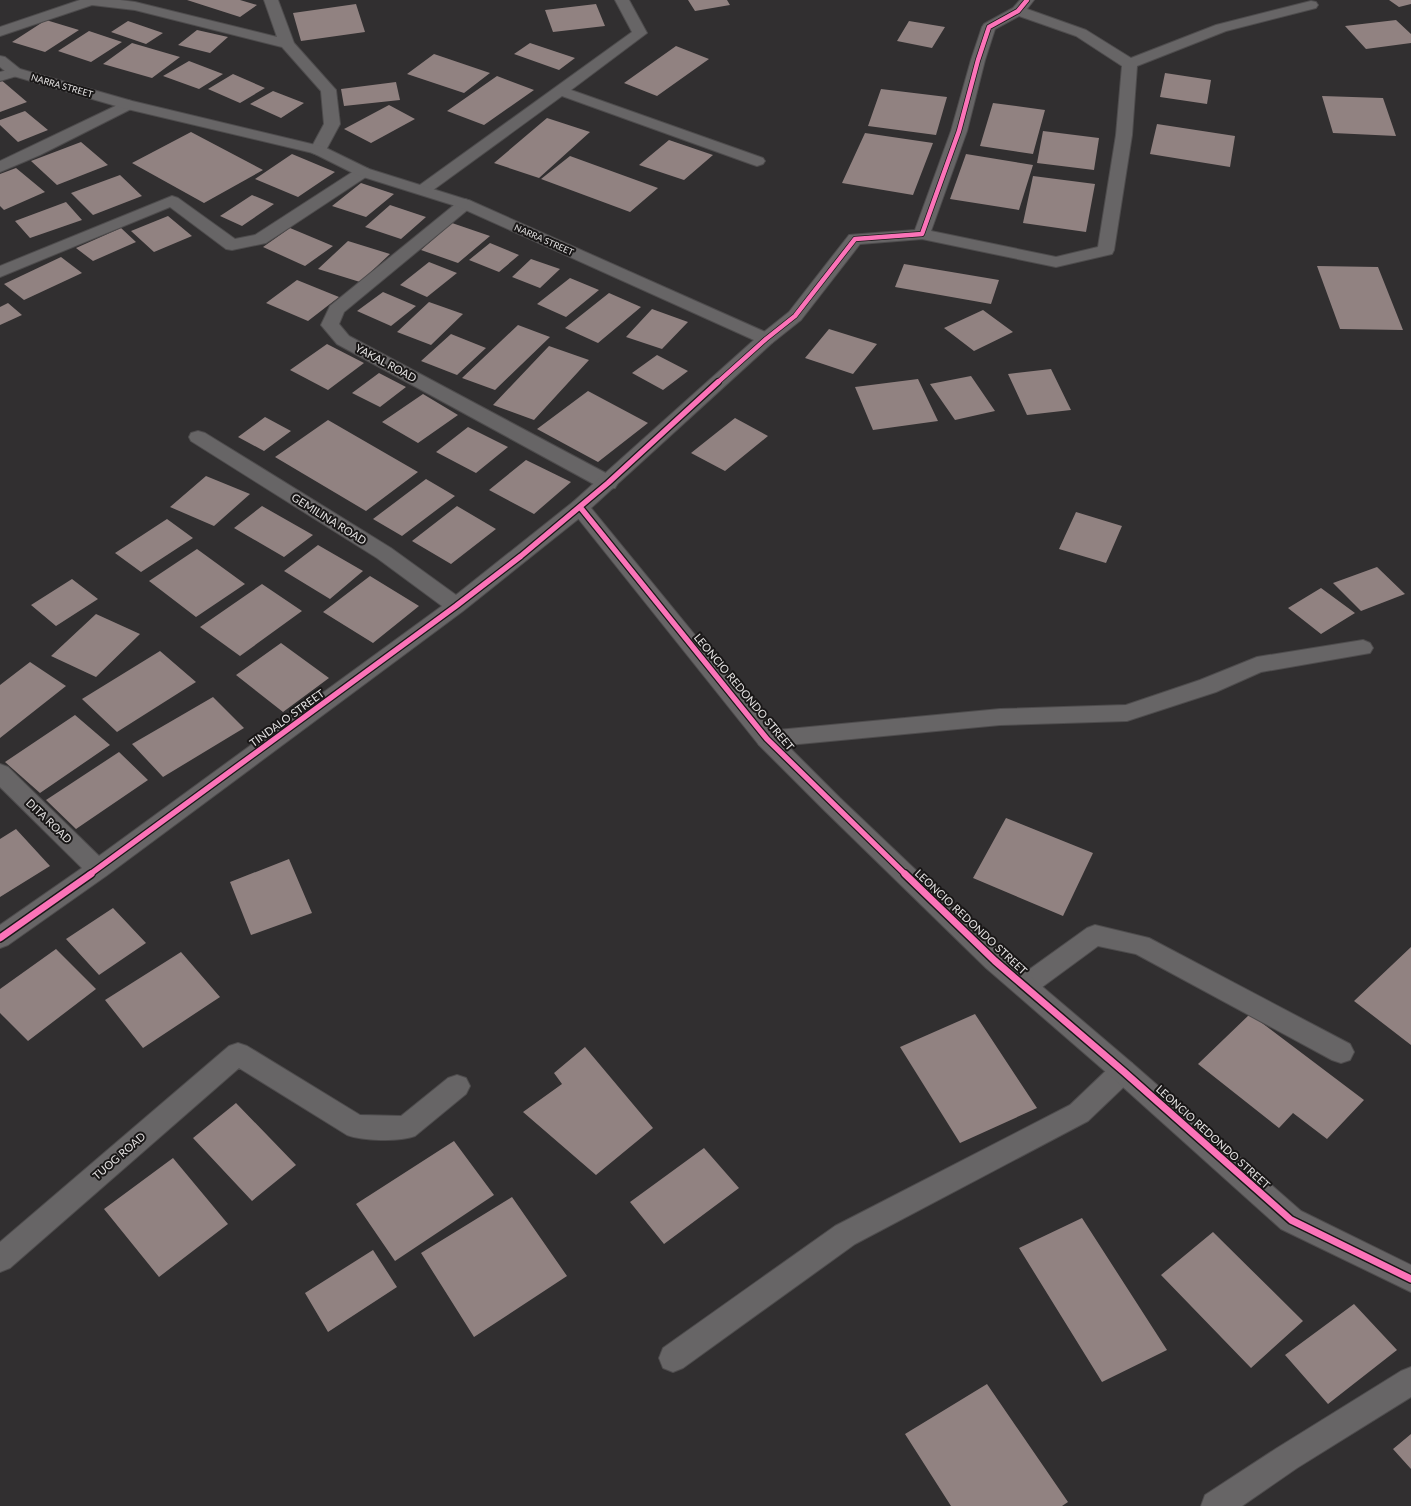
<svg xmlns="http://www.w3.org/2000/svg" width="1411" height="1506" font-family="Lato,sans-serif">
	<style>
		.building { fill: #918281 }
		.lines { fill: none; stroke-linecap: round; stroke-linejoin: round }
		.lane-casing { stroke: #4e4c4d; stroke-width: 2 }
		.street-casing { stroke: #4e4c4d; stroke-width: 2 }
		.secondary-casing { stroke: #4e4c4d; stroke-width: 2 }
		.lane { fill: #676566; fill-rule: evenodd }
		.street { fill: #676566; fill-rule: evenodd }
		.secondary { fill: #676566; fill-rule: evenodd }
		.cycleway-far2-casing { stroke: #191717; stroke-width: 6 }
		.cycleway-far1-casing { stroke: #191717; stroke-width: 8 }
		.cycleway-casing { stroke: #191717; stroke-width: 10 }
		.cycleway-far2 { stroke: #fb73b8; stroke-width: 4.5 }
		.cycleway-far1 { stroke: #fb73b8; stroke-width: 5.5 }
		.cycleway { stroke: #fb73b8; stroke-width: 7 }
		.labels { text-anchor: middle; stroke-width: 4; stroke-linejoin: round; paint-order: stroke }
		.far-street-label { font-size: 9px; fill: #e4e2e2; stroke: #191717 }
		.street-label { font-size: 11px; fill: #e4e2e2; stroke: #191717 }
	</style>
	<rect width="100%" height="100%" fill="#312f30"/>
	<path class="building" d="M 187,0 L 240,0 L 257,5 L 240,17 Z
		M 688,0 L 727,0 L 730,5 L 695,11 Z
		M 1389,0 L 1411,0 L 1411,4 L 1399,7 Z
		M 356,4 L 365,32 L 301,41 L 293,13 Z
		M 596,4 L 605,26 L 553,32 L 545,10 Z
		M 46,20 L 79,30 L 45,52 L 12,42 Z
		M 1396,20 L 1411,34 L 1411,43 L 1366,49 L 1345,26 Z
		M 128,21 L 163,33 L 146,44 L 111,32 Z
		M 909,21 L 945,27 L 932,48 L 897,41 Z
		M 197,30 L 228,37 L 210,53 L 178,45 Z
		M 89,31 L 122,42 L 91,62 L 58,51 Z
		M 132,43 L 180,57 L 152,78 L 103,64 Z
		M 530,43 L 575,58 L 559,70 L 514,54 Z
		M 676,46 L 709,59 L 657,96 L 624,83 Z
		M 434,54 L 490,73 L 464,93 L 407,74 Z
		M 189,61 L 223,74 L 199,89 L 163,76 Z
		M 1165,73 L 1211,80 L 1207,104 L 1160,97 Z
		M 233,74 L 265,88 L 240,103 L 208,89 Z
		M 497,76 L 534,90 L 484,125 L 447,111 Z
		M 0,79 L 27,102 L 0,112 Z
		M 396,82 L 400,100 L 344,106 L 341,89 Z
		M 881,89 L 947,97 L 936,135 L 868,126 Z
		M 273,91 L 304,103 L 281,118 L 250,104 Z
		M 1322,96 L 1383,98 L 1396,136 L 1333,133 Z
		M 993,103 L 1045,110 L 1033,154 L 980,146 Z
		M 389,105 L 415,119 L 371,143 L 344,129 Z
		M 25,111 L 48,130 L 18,142 L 0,125 L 0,120 Z
		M 547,118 L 590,132 L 539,178 L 494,163 Z
		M 1157,124 L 1235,136 L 1230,167 L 1150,154 Z
		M 1043,131 L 1099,138 L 1094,170 L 1037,163 Z
		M 191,132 L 263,170 L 204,203 L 132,163 Z
		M 865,133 L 933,143 L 913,195 L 842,183 Z
		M 669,140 L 713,155 L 684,180 L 639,165 Z
		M 81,142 L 108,165 L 57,185 L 31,161 Z
		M 292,154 L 335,172 L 298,197 L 255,179 Z
		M 966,154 L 1033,165 L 1019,210 L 950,199 Z
		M 570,156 L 658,188 L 630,212 L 541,179 Z
		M 16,168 L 45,192 L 4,210 L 0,206 L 0,174 Z
		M 120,175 L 142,196 L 93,215 L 71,193 Z
		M 1033,176 L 1095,184 L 1086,232 L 1023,223 Z
		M 361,183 L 394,194 L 366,217 L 332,206 Z
		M 252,195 L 274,204 L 242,226 L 220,216 Z
		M 66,202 L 82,220 L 30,238 L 15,221 Z
		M 390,205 L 426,217 L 401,239 L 365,227 Z
		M 168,216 L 192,236 L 154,252 L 131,231 Z
		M 452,223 L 490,236 L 458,263 L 421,250 Z
		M 121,228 L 136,242 L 93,261 L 76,248 Z
		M 290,228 L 333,246 L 305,266 L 263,247 Z
		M 348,241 L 390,254 L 360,282 L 318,269 Z
		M 490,243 L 519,255 L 499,272 L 469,260 Z
		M 61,257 L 82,273 L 24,300 L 4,284 Z
		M 531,259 L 560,269 L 540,288 L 512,277 Z
		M 429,262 L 457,273 L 427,297 L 400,285 Z
		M 904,264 L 999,280 L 991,304 L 895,287 Z
		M 1317,266 L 1378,267 L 1403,330 L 1340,329 Z
		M 570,278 L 599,290 L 566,317 L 537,304 Z
		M 297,280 L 339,297 L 308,321 L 266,303 Z
		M 383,292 L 416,306 L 391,326 L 357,311 Z
		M 609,293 L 641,307 L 598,343 L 565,328 Z
		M 429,302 L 463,314 L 431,345 L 397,332 Z
		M 8,303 L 22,315 L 0,325 L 0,307 Z
		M 652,309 L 688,322 L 662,349 L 626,337 Z
		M 983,310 L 1013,332 L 974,351 L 944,328 Z
		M 518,325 L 550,337 L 495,390 L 462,378 Z
		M 829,329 L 877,344 L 853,374 L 805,358 Z
		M 451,334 L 486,348 L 457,375 L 421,361 Z
		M 327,344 L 364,363 L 328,390 L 290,370 Z
		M 549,346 L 589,360 L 534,420 L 493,405 Z
		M 657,355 L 688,371 L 663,390 L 632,373 Z
		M 1051,369 L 1071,410 L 1027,415 L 1008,374 Z
		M 379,373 L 406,387 L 380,407 L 352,393 Z
		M 971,376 L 995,411 L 955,420 L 930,384 Z
		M 918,379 L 938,421 L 873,430 L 855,387 Z
		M 588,391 L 648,423 L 598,462 L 537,429 Z
		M 423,394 L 458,415 L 418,443 L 382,422 Z
		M 265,417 L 291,431 L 264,451 L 238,437 Z
		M 735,418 L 768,436 L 725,471 L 691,453 Z
		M 328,420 L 418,472 L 366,511 L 275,457 Z
		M 468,427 L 508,447 L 476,473 L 436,452 Z
		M 526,460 L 571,482 L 534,514 L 489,490 Z
		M 206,476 L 250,494 L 214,526 L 170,507 Z
		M 426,479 L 455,496 L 402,536 L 373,519 Z
		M 262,506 L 313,535 L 284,557 L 234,528 Z
		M 457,506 L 496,529 L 451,564 L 412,541 Z
		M 1076,512 L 1122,526 L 1106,563 L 1059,549 Z
		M 167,519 L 193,538 L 141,572 L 115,553 Z
		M 318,545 L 363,571 L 330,599 L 284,571 Z
		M 197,549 L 245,584 L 196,617 L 149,581 Z
		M 1377,567 L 1405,594 L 1361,611 L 1333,583 Z
		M 370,576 L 419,606 L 373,643 L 323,612 Z
		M 72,579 L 98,599 L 56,626 L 31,605 Z
		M 262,584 L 302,611 L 240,656 L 200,627 Z
		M 1321,588 L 1355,613 L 1321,634 L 1288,608 Z
		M 96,614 L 140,634 L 96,677 L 51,656 Z
		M 281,643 L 329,678 L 283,712 L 236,675 Z
		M 160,651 L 196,682 L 117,732 L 82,699 Z
		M 30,662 L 66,686 L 0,738 L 0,685 Z
		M 213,697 L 244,728 L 163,777 L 132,744 Z
		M 75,715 L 110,745 L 40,793 L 5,762 Z
		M 119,752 L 148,780 L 76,829 L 46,800 Z
		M 1006,818 L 1093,853 L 1063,916 L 973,878 Z
		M 16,829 L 50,866 L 0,897 L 0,839 Z
		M 289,859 L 312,913 L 251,935 L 230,882 Z
		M 113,908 L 146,943 L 99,975 L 66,939 Z
		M 1411,947 L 1411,1045 L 1354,1001 Z
		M 56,949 L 96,989 L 28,1041 L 0,1013 L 0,989 Z
		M 181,952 L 220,997 L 143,1048 L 105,1000 Z
		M 975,1014 L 1037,1108 L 960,1143 L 900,1047 Z
		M 1250,1014 L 1364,1100 L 1327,1139 L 1293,1113 L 1279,1128 L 1198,1064 Z
		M 585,1047 L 653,1128 L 596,1175 L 523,1112 L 562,1084 L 554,1073 Z
		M 236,1103 L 296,1165 L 252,1201 L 193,1138 Z
		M 454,1141 L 494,1195 L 395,1261 L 356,1204 Z
		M 704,1148 L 739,1188 L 664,1244 L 630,1202 Z
		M 173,1158 L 228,1224 L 159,1277 L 104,1209 Z
		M 512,1197 L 567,1276 L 474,1337 L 421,1253 Z
		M 1082,1218 L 1167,1350 L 1102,1382 L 1019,1248 Z
		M 1213,1232 L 1303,1321 L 1251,1368 L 1161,1275 Z
		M 373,1250 L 397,1287 L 328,1332 L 305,1293 Z
		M 1354,1304 L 1397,1350 L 1328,1404 L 1285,1355 Z
		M 987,1384 L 1068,1502 L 1062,1506 L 951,1506 L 905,1434 Z
		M 1411,1434 L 1411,1469 L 1393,1449 Z"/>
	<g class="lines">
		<defs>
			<path id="lane" d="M 1095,925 L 1149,938 L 1350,1044 L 1354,1052 L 1350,1060 L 1341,1063 L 1332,1060 L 1136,954 L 1098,946 L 1034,993 L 1025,996 L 1016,993 L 1013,986 L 1016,979 L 1087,928 Z
				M 1123,1060 L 1132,1063 L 1136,1071 L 1132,1079 L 1088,1121 L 855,1244 L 683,1368 L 673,1372 L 663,1368 L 659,1358 L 663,1348 L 835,1226 L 1070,1105 L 1114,1063 Z"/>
			<path id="street" d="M 80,0 L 120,0 L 135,2 L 277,37 L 264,0 L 278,0 L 294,43 L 336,90 L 340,124 L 326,150 L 324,153 L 318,155 L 312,153 L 310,150 L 324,124 L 321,91 L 282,47 L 135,10 L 92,5 L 0,36 L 0,27 Z
				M 615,0 L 629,0 L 647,33 L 571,90 L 763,158 L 765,161 L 763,164 L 757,166 L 751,164 L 562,96 L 429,193 L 423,195 L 417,193 L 415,190 L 417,187 L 632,32 Z
				M 1020,0 L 1034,0 L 1027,9 L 1086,30 L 1131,58 L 1216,25 L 1311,1 L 1316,2 L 1318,5 L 1316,8 L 1226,31 L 1137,66 L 1132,135 L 1114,250 L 1112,254 L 1056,267 L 922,239 L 860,244 L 801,320 L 772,343 L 766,344 L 760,343 L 757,339 L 760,335 L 789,312 L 849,235 L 915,230 L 951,131 L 971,60 L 982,27 L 984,24 L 1013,8 ZM 1019,16 L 1076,36 L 1122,66 L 1116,135 L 1098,247 L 1056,257 L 931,231 L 967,131 L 985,60 L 995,29 Z
				M 15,68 L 20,69 L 22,72 L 20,75 L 0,81 L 0,72 Z
				M 128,100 L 133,102 L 136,105 L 133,108 L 40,155 L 0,172 L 0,161 Z
				M 363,167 L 369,169 L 371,172 L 369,175 L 266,243 L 232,250 L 226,249 L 170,207 L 0,277 L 0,266 L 172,196 L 178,198 L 235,239 L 255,235 L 357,169 Z
				M 465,199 L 471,201 L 473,204 L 471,207 L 344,312 L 339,324 L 349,336 L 615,478 L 618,483 L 615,488 L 608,489 L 601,488 L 337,344 L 321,325 L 330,306 L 459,201 Z
				M 198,431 L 205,433 L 391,548 L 456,595 L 573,502 L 580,500 L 587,502 L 590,507 L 587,512 L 463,611 L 106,876 L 8,945 L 0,948 L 0,925 L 82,868 L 0,787 L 0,764 L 8,767 L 99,856 L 442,606 L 377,558 L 191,441 L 189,437 L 191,433 Z
				M 1363,640 L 1370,643 L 1373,648 L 1370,653 L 1261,672 L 1216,692 L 1127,721 L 1000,725 L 767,747 L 759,745 L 756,739 L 759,733 L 767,731 L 1000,709 L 1126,705 L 1200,680 L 1257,657 Z
				M 238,1043 L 247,1046 L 360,1115 L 401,1116 L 448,1078 L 457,1075 L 466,1078 L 470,1086 L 466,1094 L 415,1136 C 399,1142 363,1141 347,1135 L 239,1068 L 10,1268 L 0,1272 L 0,1242 L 229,1046 Z
				M 1411,1367 L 1411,1397 L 1297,1468 L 1242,1506 L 1201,1506 L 1205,1495 L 1277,1448 L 1401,1371 Z"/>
			<path id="secondary" d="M 0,56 L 5,57 L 20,69 L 132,101 L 324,147 L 369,169 L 471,201 L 772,335 L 775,339 L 772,343 L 591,508 L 775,733 L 840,798 L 1004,954 L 1132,1063 L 1301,1211 L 1411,1265 L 1411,1292 L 1281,1229 L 1114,1079 L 986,968 L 824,810 L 759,745 L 573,512 L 570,507 L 573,502 L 754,340 L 459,207 L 357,175 L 313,153 L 123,108 L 10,75 L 0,67 Z"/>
		</defs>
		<use href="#lane" class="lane-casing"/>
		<use href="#street" class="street-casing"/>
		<use href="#secondary" class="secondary-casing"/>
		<use href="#lane" class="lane"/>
		<use href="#street" class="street"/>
		<use href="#secondary" class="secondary"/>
		<defs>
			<path id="cycleway-far2" d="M 717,383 L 766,339 L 795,316 L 855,239 L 922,234 L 959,131 L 978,60 L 989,27 L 1018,11 L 1027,0"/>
			<path id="cycleway-far1" d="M 580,507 L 767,739 L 906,875
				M 89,875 L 456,606 L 521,556 L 608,483 L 718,382"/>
			<path id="cycleway" d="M 905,874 L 995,961 L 1123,1071 L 1291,1220 L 1411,1279
				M 0,938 L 91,874"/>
		</defs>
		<use href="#cycleway-far2" class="cycleway-far2-casing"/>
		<use href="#cycleway-far1" class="cycleway-far1-casing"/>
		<use href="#cycleway" class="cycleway-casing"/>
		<use href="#cycleway-far2" class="cycleway-far2"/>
		<use href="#cycleway-far1" class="cycleway-far1"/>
		<use href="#cycleway" class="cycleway"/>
	</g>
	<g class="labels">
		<g class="far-street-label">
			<text transform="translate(62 86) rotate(16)" y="3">NARRA STREET</text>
			<text transform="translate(544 240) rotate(24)" y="3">NARRA STREET</text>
		</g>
		<g class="street-label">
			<text transform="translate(386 363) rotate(28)" y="4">YAKAL ROAD</text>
			<text transform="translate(329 519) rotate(32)" y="4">GEMILINA ROAD</text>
			<text transform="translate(744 692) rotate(50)" y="4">LEONCIO REDONDO STREET</text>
			<text transform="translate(287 718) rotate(-36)" y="4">TINDALO STREET</text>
			<text transform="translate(49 821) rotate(44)" y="4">DITA ROAD</text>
			<text transform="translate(971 922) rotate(43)" y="4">LEONCIO REDONDO STREET</text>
			<text transform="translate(1213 1137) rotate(42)" y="4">LEONCIO REDONDO STREET</text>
			<text transform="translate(119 1156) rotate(-41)" y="4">TUOG ROAD</text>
		</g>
	</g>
</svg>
